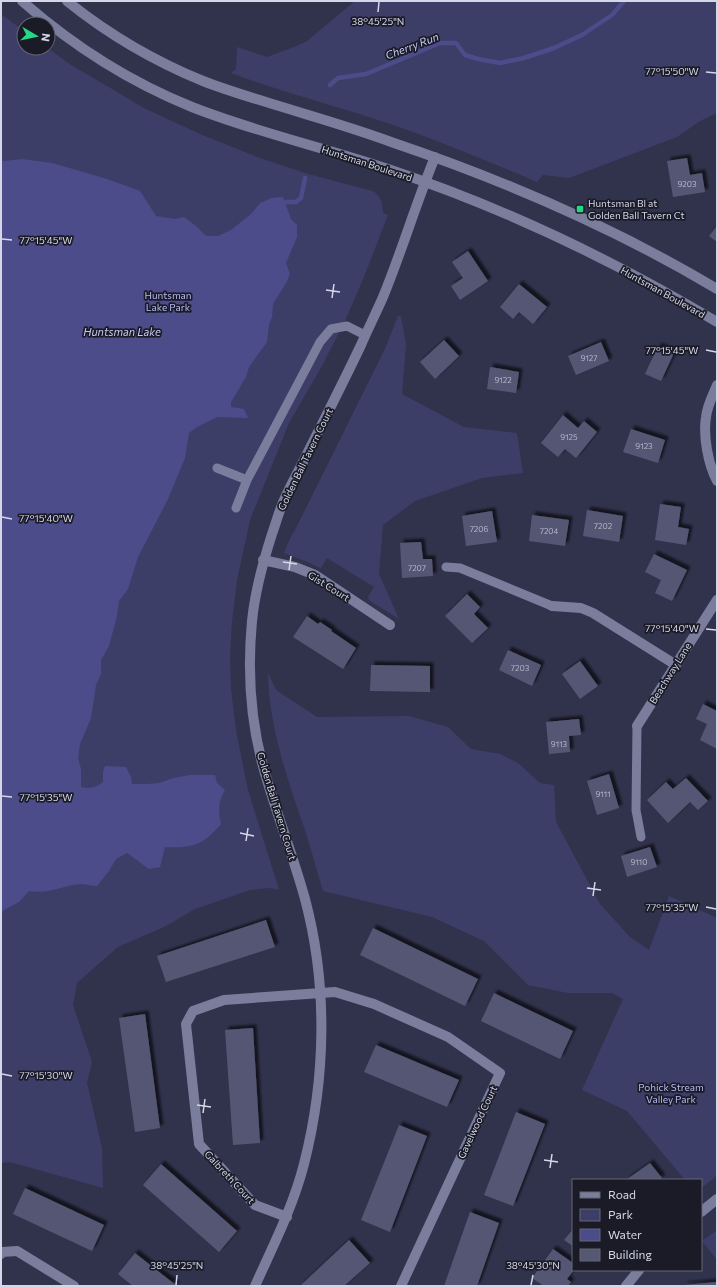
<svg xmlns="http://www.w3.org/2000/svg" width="718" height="1287" font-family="Commissioner,sans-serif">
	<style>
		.green { fill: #3d3e68 }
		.water { fill: #4b4c89 }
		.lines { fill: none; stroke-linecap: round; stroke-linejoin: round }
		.stream { stroke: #4b4c89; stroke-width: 4.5 }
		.building { fill: #555773; filter: url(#shadow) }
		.service { stroke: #7a7d9b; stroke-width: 9 }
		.minor { stroke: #7a7d9b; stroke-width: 10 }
		.tertiary { stroke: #7a7d9b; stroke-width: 10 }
		.ticks { fill: none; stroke: #d5d6e7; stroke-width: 1.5 }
		.poi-dot { fill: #24d886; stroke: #1a1b27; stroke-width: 1.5 }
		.labels { text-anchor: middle; stroke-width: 3.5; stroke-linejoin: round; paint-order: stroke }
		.number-label { font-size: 8px; fill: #b5b6ca }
		.street-label { font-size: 10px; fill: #d5d6e7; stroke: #1a1b27 }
		.poi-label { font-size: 10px; fill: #d5d6e7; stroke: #1a1b27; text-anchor: start }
		.park-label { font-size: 10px; fill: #b6baf1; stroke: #1a1b27 }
		.water-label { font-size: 11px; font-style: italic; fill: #c9ccf2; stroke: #1a1b27 }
		.ticks-label { font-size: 10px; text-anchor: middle; fill: #d5d6e7; stroke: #1a1b27; stroke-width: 3.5; stroke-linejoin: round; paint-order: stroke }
	</style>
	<defs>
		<filter id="shadow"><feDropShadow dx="3.5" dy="-3.5" stdDeviation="1" flood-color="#0009"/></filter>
	</defs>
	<rect width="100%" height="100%" fill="#31324c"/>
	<path class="green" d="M 355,1 L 717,1 L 717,113 L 700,121 L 677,137 L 569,178 L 543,175 L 537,182 C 492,163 447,144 402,128 C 345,108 287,94 231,73 L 236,69 L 237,47 L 267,57 L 299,45 L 307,41 Z
		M 1,14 L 24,31 L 24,48 L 48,48 L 68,63 L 144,108 L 200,134 L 257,157 L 308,174 L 373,191 C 382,198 382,202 383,213 L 388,215 L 364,277 L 345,321 L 323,364 L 289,423 L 250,520 L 237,580 L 232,621 L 230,655 L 231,689 L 236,730 L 248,790 L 279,890 L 270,888 L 250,890 L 195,909 L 166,926 L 118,947 L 77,983 L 73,1005 L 92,1062 L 87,1083 L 102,1148 L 103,1188 L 10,1162 L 1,1163 Z
		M 398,316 L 401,316 L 406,344 L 402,394 L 464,427 L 517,433 L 523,473 L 482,478 L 415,501 L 383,525 L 379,574 L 399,619 L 370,601 L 368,597 L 374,587 L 327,558 L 321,568 L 318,567 L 310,563 L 284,553 L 292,534 L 293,534 L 384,351 Z
		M 268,673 L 276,690 L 317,717 L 409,716 L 448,727 L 471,749 L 500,754 L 518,763 L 540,783 L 554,785 L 556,822 L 600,904 L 630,937 L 649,950 L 669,896 L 717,918 L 717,1176 L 701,1188 L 701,1180 L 685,1180 L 627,1111 L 582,1090 L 623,999 L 612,993 L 568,993 L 528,985 L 484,941 L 432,917 L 323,891 C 317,872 312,852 306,833 C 288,781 269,728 268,673 Z
		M 717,1230 L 717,1260 L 702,1241 Z"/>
	<path class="water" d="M 22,159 L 52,163 L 73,169 L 107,179 L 140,191 L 156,216 L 175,219 L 184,217 L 196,226 L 206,236 L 218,236 L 231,230 L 251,214 L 260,203 L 272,198 L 283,197 L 291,219 L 297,225 L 297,237 L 286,263 L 290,274 L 286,283 L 273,304 L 272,317 L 269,325 L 267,342 L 249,367 L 246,377 L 231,402 L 231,407 L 244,409 L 248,418 L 217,417 L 197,427 L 189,433 L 185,458 L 168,499 L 138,557 L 128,589 L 119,601 L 117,616 L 109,646 L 101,660 L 101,674 L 96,685 L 91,718 L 80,744 L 78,758 L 81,769 L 81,787 C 90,789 95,788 103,782 L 103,772 L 105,766 L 126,767 L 131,777 L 132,784 L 147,784 L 159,783 L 174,778 L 189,775 L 215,775 L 217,783 L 225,790 C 218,801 218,811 221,824 C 202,846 193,848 165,847 L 160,867 L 149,869 L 127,853 L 116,859 L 109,871 L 97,886 C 91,886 86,884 80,884 C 61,886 50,894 29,891 L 19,902 L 4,910 L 1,914 L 1,160 L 4,161 Z"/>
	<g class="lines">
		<path class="stream" d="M 330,85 L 338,78 L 366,74 L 440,43 L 456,43 L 465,55 L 478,59 L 500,63 L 524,58 L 554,48 L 582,35 L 612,15 L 624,1
			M 285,202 L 296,202 L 301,198 L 305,178"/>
	</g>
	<path class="building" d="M 687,158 L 690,175 L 702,173 L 705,192 L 673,197 L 667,161 Z
		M 717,226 L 717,242 L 709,236 Z
		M 468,251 L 488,281 L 460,300 L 451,286 L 463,278 L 452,262 Z
		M 519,284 L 547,307 L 533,324 L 519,312 L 513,319 L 500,307 Z
		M 444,340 L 459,356 L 435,379 L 420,362 Z
		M 601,342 L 609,361 L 576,375 L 568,356 Z
		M 658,346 L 674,353 L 661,381 L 645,374 Z
		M 490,367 L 519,372 L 516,393 L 487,389 Z
		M 563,415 L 578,428 L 584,421 L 597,432 L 576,458 L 565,449 L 558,457 L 541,443 Z
		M 631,429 L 665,440 L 658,463 L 623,452 Z
		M 660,504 L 681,507 L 678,527 L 689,529 L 686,545 L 655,540 Z
		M 587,510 L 623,516 L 619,542 L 583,536 Z
		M 492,511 L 497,542 L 466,546 L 462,516 Z
		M 532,515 L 569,520 L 565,546 L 529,541 Z
		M 421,542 L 423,559 L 432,559 L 433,576 L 402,578 L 400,543 Z
		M 654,554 L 687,570 L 672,601 L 655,593 L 661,580 L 645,572 Z
		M 467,594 L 480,607 L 474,614 L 488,628 L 472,643 L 445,616 Z
		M 307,616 L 318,624 L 320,622 L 332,630 L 331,631 L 356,648 L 343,669 L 293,637 Z
		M 508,650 L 541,665 L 532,686 L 499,670 Z
		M 580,661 L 598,686 L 580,699 L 562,674 Z
		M 371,665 L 430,666 L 430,692 L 370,691 Z
		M 703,704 L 717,711 L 717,749 L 700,740 L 707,724 L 696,719 Z
		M 579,719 L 581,735 L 569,736 L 570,752 L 549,754 L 546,722 Z
		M 609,774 L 619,808 L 597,815 L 587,781 Z
		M 686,778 L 708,801 L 698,810 L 690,802 L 668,823 L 647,800 L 666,782 L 673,789 Z
		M 650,847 L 657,867 L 627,877 L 621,856 Z
		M 266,920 L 275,947 L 166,982 L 157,956 Z
		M 373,928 L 478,979 L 465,1006 L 360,955 Z
		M 494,993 L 573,1031 L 560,1059 L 481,1021 Z
		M 145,1014 L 160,1128 L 135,1132 L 119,1018 Z
		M 253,1028 L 260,1143 L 233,1145 L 225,1030 Z
		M 376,1045 L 459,1080 L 447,1107 L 364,1072 Z
		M 516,1112 L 545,1124 L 513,1206 L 484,1195 Z
		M 399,1125 L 427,1136 L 390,1232 L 361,1220 Z
		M 650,1163 L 662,1178 L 659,1180 L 626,1180 Z
		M 161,1164 L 237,1231 L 219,1252 L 143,1185 Z
		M 25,1188 L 104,1225 L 92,1251 L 13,1214 Z
		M 470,1212 L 499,1223 L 477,1286 L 444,1286 Z
		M 573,1229 L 573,1246 L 564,1240 Z
		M 349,1240 L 370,1263 L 344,1286 L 300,1286 Z
		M 553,1249 L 573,1263 L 573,1270 L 574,1270 L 567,1279 L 571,1282 L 568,1286 L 544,1286 L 532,1278 Z
		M 135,1253 L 177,1286 L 133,1286 L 118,1274 Z
		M 717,1282 L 717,1286 L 684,1286 L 684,1285 Z"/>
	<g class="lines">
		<path class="service" d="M 217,468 L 247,480 L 320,342 L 331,329 L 347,326 L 365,335
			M 236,508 L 247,480
			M 446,567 L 460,568 L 552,606
			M 637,726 L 636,810 L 641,837"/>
		<path class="minor" d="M 717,385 C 713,395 707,406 706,417 C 703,436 708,464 717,481
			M 263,560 L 295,567 L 315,575 L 390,625
			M 552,606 L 581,608 L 593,613 L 676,665
			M 637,726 L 717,600
			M 701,1212 L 717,1199
			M 287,1217 L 255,1205 L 199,1144 L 186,1024 L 193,1011 L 224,1000 L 335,992 L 374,1004 L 448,1037 L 500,1073 L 401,1286
			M 1,1254 L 2,1252 L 17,1251 L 74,1286
			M 255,1286 C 273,1246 293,1207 304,1164 C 326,1078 328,985 305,899 C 294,859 279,820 267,780 C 251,729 247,674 252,621 C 255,591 263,562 272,534 C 276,523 279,511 284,500 C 290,486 298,472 305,458 C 324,420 343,383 361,345 C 368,329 376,313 383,297 C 402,251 416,203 435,157
			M 626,1286 L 639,1270"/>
		<path class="tertiary" d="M 22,1 C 72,45 130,82 192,107 C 255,132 323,147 388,169 C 502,207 613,260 717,322
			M 67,1 C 108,34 154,61 203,81 C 236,94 271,103 305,114 C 335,123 364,132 394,143 C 506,181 615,228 717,289"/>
	</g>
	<path class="ticks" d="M 378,12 L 379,2M 706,72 L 716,73M 2,239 L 12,240M 326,290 L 340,292M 332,298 L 334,284M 706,350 L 716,352M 2,517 L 12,519M 283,562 L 297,564M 289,570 L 291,556M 706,629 L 716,630M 2,796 L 12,797M 240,833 L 254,836M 246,841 L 248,828M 587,888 L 601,890M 593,896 L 595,882M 706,907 L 716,909M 2,1074 L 12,1076M 197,1105 L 211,1107M 203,1113 L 205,1099M 544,1160 L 558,1162M 550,1168 L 552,1154M 176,1285 L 177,1275M 531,1285 L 533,1275"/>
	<rect class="poi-dot" x="576" y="205" width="8" height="8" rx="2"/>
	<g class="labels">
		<g class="number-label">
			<text x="687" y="187">9203</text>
			<text x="589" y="361">9127</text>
			<text x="503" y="383">9122</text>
			<text x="569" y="440">9125</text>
			<text x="644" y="449">9123</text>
			<text x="603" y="529">7202</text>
			<text x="479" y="532">7206</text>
			<text x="549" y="534">7204</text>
			<text x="417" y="571">7207</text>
			<text x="520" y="671">7203</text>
			<text x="559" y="747">9113</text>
			<text x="603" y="797">9111</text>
			<text x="639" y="865">9110</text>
		</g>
		<g class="street-label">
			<text transform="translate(367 163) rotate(18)" y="4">Huntsman Boulevard</text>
			<text transform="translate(663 292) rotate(29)" y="4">Huntsman Boulevard</text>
			<text transform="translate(305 459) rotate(-64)" y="4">Golden Ball Tavern Court</text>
			<text transform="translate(329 586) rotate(32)" y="4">Gist Court</text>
			<text transform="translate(670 673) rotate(-58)" y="4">Beachway Lane</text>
			<text transform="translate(277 806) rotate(73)" y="4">Golden Ball Tavern Court</text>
			<text transform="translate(477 1122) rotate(-65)" y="4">Gavelwood Court</text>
			<text transform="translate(230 1177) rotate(47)" y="4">Galbreth Court</text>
		</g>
		<g class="poi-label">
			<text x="588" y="207">Huntsman Bl at<tspan x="588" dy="12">Golden Ball Tavern Ct</tspan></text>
		</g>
		<g class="park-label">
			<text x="168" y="299">Huntsman<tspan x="168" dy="12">Lake Park</tspan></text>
			<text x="671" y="1091">Pohick Stream<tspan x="671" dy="12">Valley Park</tspan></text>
		</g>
		<g class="water-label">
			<text transform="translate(412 46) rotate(-21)" y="4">Cherry Run</text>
			<text x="122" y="336">Huntsman Lake</text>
		</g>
	</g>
	<g class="ticks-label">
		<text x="378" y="25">38°45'25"N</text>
		<text x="672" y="75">77°15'50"W</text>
		<text x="46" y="244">77°15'45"W</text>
		<text x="672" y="354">77°15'45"W</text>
		<text x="46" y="522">77°15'40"W</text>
		<text x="672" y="632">77°15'40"W</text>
		<text x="46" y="801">77°15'35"W</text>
		<text x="672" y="911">77°15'35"W</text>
		<text x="46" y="1079">77°15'30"W</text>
		<text x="177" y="1269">38°45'25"N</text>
		<text x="533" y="1269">38°45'30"N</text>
	</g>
	<rect width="718" height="1287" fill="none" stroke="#d5d6e7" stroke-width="4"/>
	<rect x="572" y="1179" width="130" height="92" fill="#1a1b27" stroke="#656674"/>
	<rect x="580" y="1192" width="20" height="6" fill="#7a7d9b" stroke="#656674"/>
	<text x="608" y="1199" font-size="12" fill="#d5d6e7">Road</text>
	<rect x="580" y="1209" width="20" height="12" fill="#3d3e68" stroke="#656674"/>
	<text x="608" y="1219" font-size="12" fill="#d5d6e7">Park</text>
	<rect x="580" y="1229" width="20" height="12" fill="#4b4c89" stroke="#656674"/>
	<text x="608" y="1239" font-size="12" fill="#d5d6e7">Water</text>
	<rect x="580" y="1249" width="20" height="12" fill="#555773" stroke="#656674"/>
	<text x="608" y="1259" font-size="12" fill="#d5d6e7">Building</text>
	<g transform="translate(36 36) rotate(99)"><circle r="19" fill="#1a1b27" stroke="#656674"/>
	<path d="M0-3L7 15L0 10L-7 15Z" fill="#24d886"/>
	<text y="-6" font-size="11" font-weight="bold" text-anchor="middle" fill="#d5d6e7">N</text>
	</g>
</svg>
